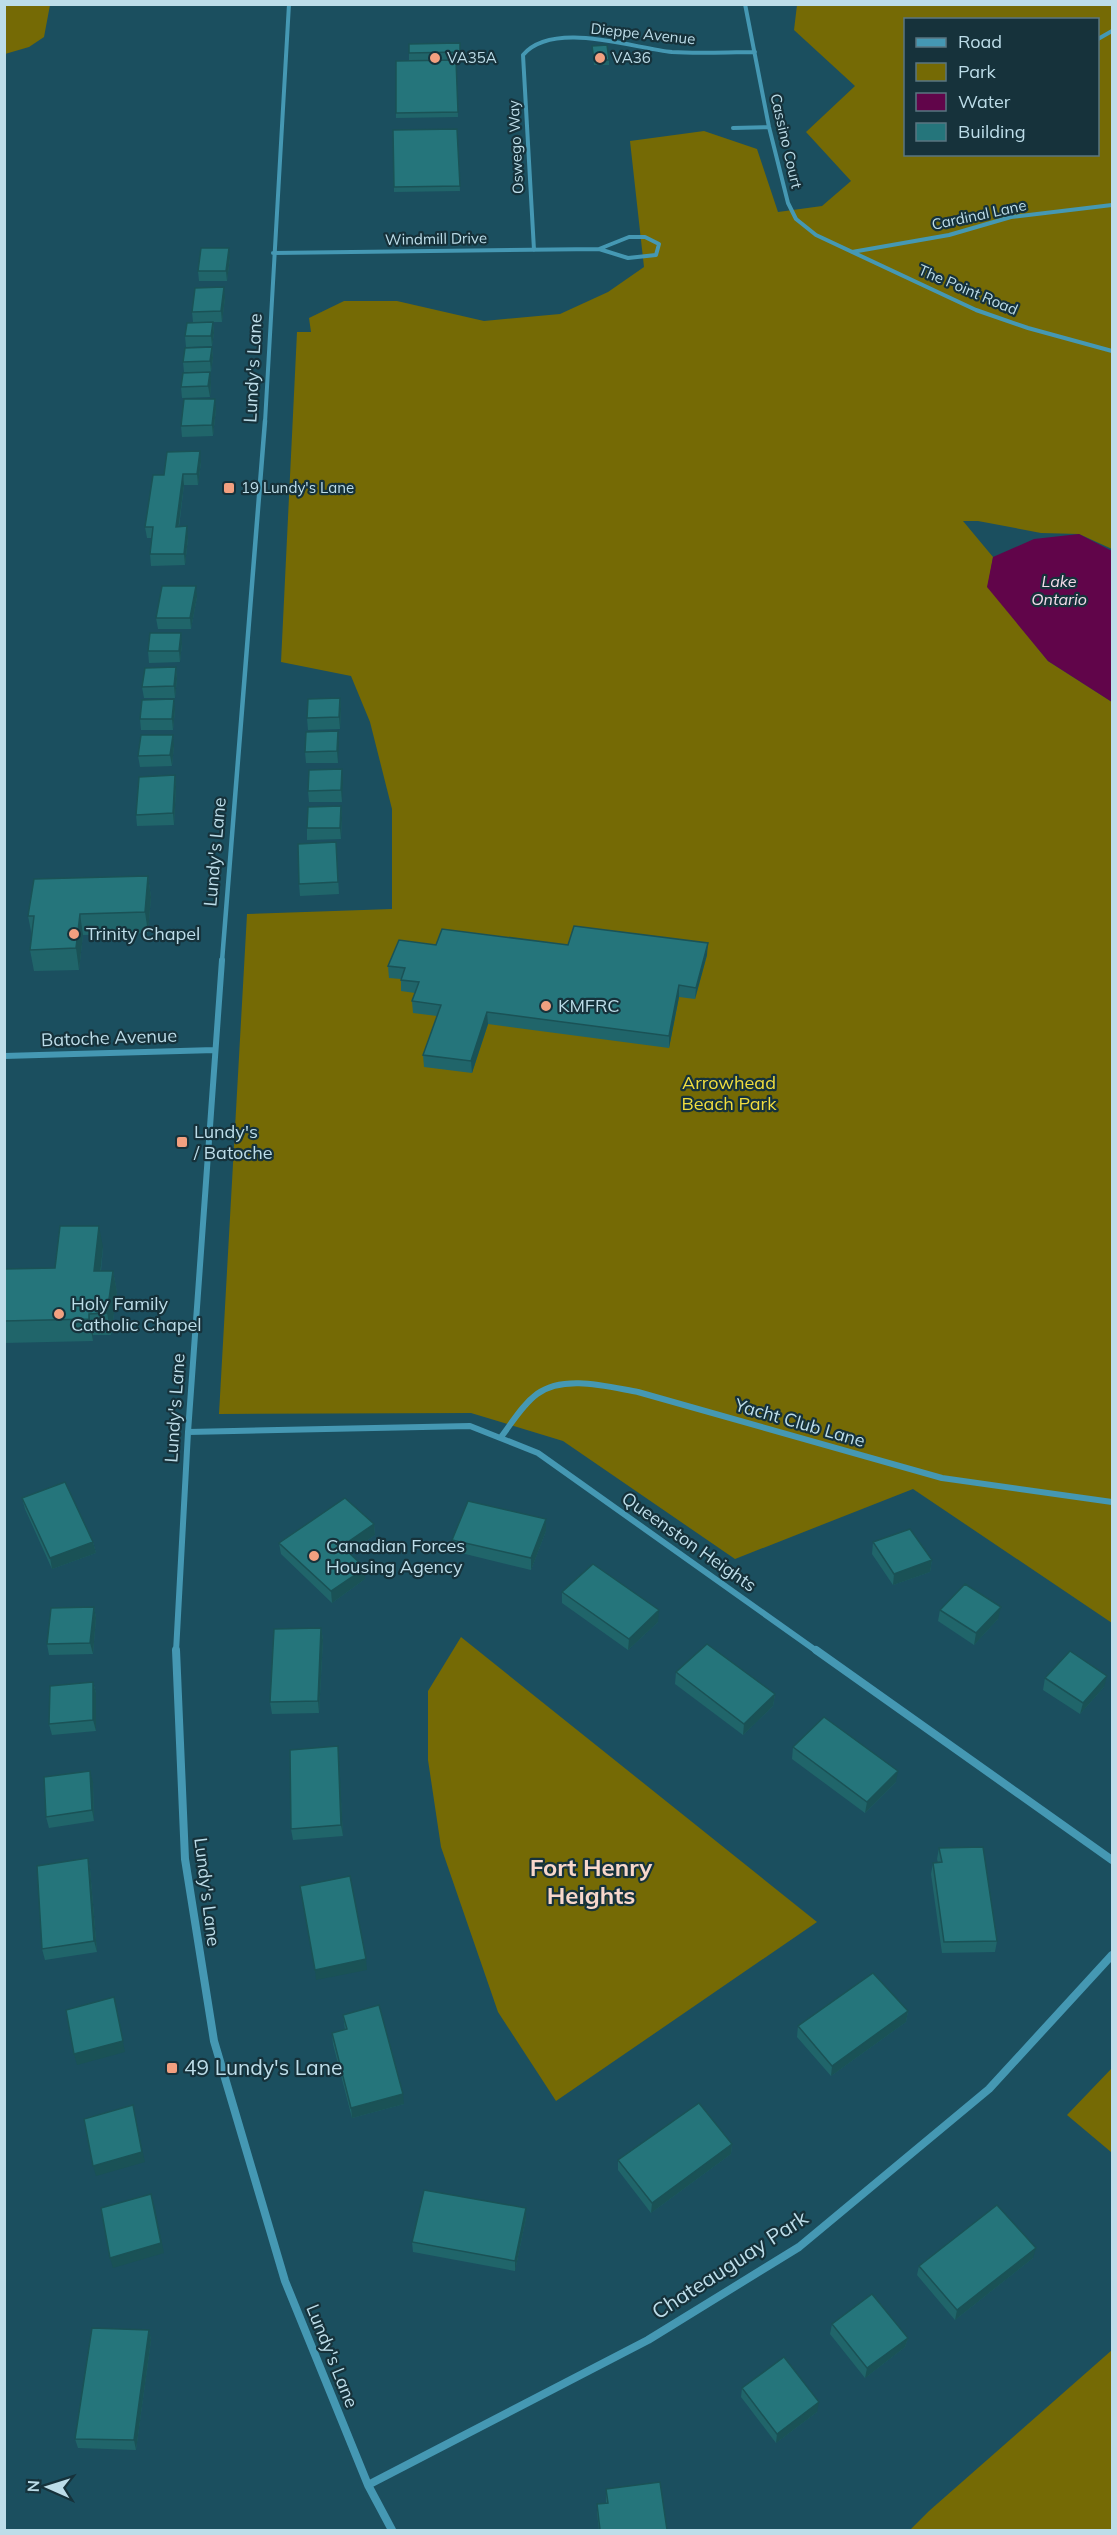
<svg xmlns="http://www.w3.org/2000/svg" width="1117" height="2535" font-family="Mulish,sans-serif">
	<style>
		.green { fill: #756a05; fill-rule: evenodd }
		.water { fill: #61054a }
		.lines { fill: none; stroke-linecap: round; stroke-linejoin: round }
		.street-far3 { stroke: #4598b3; stroke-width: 4 }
		.street-far2 { stroke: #4598b3; stroke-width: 4.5 }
		.street-far1 { stroke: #4598b3; stroke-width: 6 }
		.street { stroke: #4598b3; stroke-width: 8 }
		.wall { fill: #20656a }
		.shaded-wall { fill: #1a5256 }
		.building { fill: #25757b; stroke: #1a5256; stroke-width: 1.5 }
		.poi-dot { fill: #f2a080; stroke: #16323b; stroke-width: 2 }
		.labels { text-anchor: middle; stroke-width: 4.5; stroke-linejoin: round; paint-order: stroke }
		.far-street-label { font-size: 15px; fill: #bddde9; stroke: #16323b }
		.far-poi-label { font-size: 15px; fill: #bddde9; stroke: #16323b; text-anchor: start }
		.far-water-label { font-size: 16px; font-style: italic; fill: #f5dcea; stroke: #16323b }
		.street-label { font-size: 18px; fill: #bddde9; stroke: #16323b }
		.poi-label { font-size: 18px; fill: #bddde9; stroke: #16323b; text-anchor: start }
		.park-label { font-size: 18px; fill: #f1de3f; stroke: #16323b }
		.near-poi-label { font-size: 21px; fill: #bddde9; stroke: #16323b; text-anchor: start }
		.near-street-label { font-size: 21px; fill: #bddde9; stroke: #16323b }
		.near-neighbourhood-label { font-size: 24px; font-weight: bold; fill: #f8d7cb; stroke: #16323b }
	</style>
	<rect width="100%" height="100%" fill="#1b4f5f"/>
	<path class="green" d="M 5,4 L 50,5 L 44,37 L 29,47 L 5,54 Z
		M 797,5 L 1112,5 L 1112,549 L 1079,534 L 1041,533 L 978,521 L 963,521 L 993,557 L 988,587 L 1048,661 L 1112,702 L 1112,1623 L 913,1489 L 735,1559 L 563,1441 L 471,1413 L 219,1414 L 247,914 L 392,909 L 392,809 L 370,722 L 351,676 L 281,662 L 297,332 L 311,332 L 309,318 L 344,301 L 397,301 L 484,321 L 560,314 L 608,292 L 644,267 L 630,141 L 704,131 L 757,149 L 778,212 L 822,206 L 851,181 L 806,132 L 855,86 L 794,30 ZM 906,20 L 1098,20 L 1098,154 L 906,154 Z
		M 461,1637 L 817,1922 L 556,2101 L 498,2012 L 441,1847 L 428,1760 L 428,1691 Z
		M 1112,2068 L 1112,2150 L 1111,2152 L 1067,2115 Z
		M 1112,2350 L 1112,2530 L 910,2530 L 929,2511 Z"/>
	<path class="water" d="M 1079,534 L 1112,551 L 1112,702 L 1048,661 L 987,587 L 993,557 L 1034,539 Z"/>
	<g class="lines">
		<path class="street-far3" d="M 745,4 L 769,127 L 788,203 L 796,219 L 816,235 L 976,310 L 1028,328 L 1112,351
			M 1098,39 L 1112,31
			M 733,128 L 769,127
			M 629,237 L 645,237 L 659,244 L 656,255 L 628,258 L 599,249 Z
			M 534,250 L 523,55 C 553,20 632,48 672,52 C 700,54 728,52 755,52
			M 852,252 L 949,235 L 1011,217 L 1112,205
			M 273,253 L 599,249
			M 265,422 L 289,4"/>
		<path class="street-far2" d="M 222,961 L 265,421"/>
		<path class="street-far1" d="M 4,1056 L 215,1050
			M 188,1432 L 470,1426 L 538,1453 L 818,1652
			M 501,1437 C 512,1423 522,1405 537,1394 C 564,1374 609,1387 638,1392 L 942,1478 L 1112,1502
			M 176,1652 L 188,1432 L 222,960"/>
		<path class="street" d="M 176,1650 L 185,1859 L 214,2041 L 285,2281 L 368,2485 L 392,2530
			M 816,1650 L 1112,1860
			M 368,2485 L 648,2340 L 799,2247 L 989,2089 L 1112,1955"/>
	</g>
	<path class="wall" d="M 460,43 L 460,62 L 456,62 L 458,117 L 396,118 L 396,113 L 409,60 L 409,53 Z
		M 592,46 L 609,60 L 609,65 L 594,65 Z
		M 457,129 L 460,191 L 394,192 L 393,130 Z
		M 230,258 L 227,281 L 199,281 L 198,271 Z
		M 225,298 L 222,322 L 193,322 L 192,312 Z
		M 213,322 L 214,333 L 212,346 L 186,347 L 185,336 Z
		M 212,347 L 213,358 L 211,372 L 184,372 L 183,362 Z
		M 211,383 L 210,397 L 182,398 L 181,387 Z
		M 216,409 L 213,436 L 182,437 L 181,426 Z
		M 201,462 L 198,485 L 184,485 L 179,527 L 188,538 L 185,565 L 151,566 L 150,554 L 152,538 L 147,538 L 145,527 L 164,475 Z
		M 197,597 L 191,629 L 158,629 L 156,618 Z
		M 182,644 L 180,662 L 149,663 L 148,651 Z
		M 176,667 L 177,679 L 175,698 L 144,698 L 142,687 Z
		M 340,698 L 341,709 L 340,729 L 308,730 L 307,718 Z
		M 175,710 L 173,730 L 141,730 L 140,719 Z
		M 338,731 L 338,763 L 306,763 L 305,752 Z
		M 174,746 L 172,766 L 140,767 L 138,756 Z
		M 342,769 L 342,802 L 309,802 L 308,791 Z
		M 175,775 L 176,787 L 174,825 L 137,826 L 136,815 Z
		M 341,806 L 342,818 L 341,839 L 307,840 L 307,828 Z
		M 336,842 L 339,894 L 300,896 L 299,884 Z
		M 148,876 L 151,897 L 148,933 L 83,935 L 79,970 L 34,971 L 30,950 L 32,936 L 28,916 Z
		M 436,945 L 568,945 L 707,955 L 695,999 L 679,997 L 669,1048 L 488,1024 L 472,1073 L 424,1067 L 423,1055 L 437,1016 L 413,1013 L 412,1001 L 415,993 L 401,991 L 401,979 L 389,978 L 388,966 Z
		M 103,1247 L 101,1271 L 113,1271 L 117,1292 L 111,1335 L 93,1335 L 93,1341 L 4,1343 L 4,1269 L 55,1268 Z
		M 22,1498 L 93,1542 L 96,1553 L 52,1569 L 25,1509 Z
		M 546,1519 L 546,1531 L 531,1570 L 453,1551 L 452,1540 Z
		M 374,1524 L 375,1535 L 349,1553 L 365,1568 L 365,1579 L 332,1603 L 281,1554 L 279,1543 Z
		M 873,1542 L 932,1560 L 930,1572 L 893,1585 L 872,1554 Z
		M 562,1592 L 658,1622 L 628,1650 L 562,1603 Z
		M 94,1607 L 96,1618 L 93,1654 L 49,1655 L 47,1644 Z
		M 940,1610 L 998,1619 L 974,1645 L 938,1621 Z
		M 321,1628 L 323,1640 L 319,1713 L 272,1714 L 270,1702 Z
		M 676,1672 L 775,1694 L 773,1706 L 743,1735 L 675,1684 Z
		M 1045,1678 L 1104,1687 L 1080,1714 L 1043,1690 Z
		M 93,1682 L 96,1693 L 96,1731 L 52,1735 L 49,1724 Z
		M 338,1746 L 343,1836 L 293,1840 L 291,1829 Z
		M 793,1747 L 896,1782 L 865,1813 L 792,1759 Z
		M 93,1782 L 94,1821 L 49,1828 L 46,1817 Z
		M 939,1848 L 997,1941 L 995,1952 L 942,1953 L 931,1874 L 933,1863 L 938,1863 L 937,1859 Z
		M 88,1858 L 90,1869 L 97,1952 L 45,1960 L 42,1949 Z
		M 908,2011 L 906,2022 L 831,2076 L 797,2037 L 798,2026 Z
		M 343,2015 L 404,2104 L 352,2118 L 333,2044 L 332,2033 L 345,2030 Z
		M 732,2144 L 731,2154 L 651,2213 L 618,2170 L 618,2160 Z
		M 526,2218 L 515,2271 L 413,2252 L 412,2242 Z
		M 1033,2258 L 955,2320 L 917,2275 L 919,2266 Z
		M 832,2324 L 908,2338 L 905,2347 L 865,2378 L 830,2334 Z
		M 149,2330 L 151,2340 L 136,2450 L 78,2448 L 75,2439 Z
		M 742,2388 L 817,2412 L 776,2443 L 741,2397 Z
		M 606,2489 L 667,2530 L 599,2530 L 597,2513 L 597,2504 L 606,2503 Z"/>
	<path class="shaded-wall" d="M 229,248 L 230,258 L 227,281 L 226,271 Z
		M 224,287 L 225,298 L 222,322 L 221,311 Z
		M 213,322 L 214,333 L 212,346 L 211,336 Z
		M 212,347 L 213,358 L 211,372 L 210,361 Z
		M 210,372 L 211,383 L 210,397 L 208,386 Z
		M 215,399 L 216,409 L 213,436 L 212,425 Z
		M 200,451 L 201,462 L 198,485 L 197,474 Z
		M 183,474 L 184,485 L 177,538 L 176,527 Z
		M 187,526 L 188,538 L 185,565 L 184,554 Z
		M 196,586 L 197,597 L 191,629 L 190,618 Z
		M 181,633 L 182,644 L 180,662 L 179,651 Z
		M 176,667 L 177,679 L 175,698 L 174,686 Z
		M 340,698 L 341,709 L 340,729 L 339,717 Z
		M 174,699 L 175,710 L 173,730 L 172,719 Z
		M 338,731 L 339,743 L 338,763 L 337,751 Z
		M 173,735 L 174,746 L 172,766 L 170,755 Z
		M 342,769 L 343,781 L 342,802 L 341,790 Z
		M 175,775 L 176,787 L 174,825 L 173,813 Z
		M 341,806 L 342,818 L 341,839 L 340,828 Z
		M 148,876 L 151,897 L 148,933 L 145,912 Z
		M 80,914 L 83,935 L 79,970 L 76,948 Z
		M 708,943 L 707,955 L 695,999 L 696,988 Z
		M 679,985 L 679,997 L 669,1048 L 669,1036 Z
		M 487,1012 L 488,1024 L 472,1073 L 471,1061 Z
		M 99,1226 L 103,1247 L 98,1293 L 94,1271 Z
		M 113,1271 L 117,1292 L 111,1335 L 107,1313 Z
		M 89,1314 L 93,1335 L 93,1341 L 89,1319 Z
		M 546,1519 L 546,1531 L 531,1570 L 531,1558 Z
		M 374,1524 L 375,1535 L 343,1557 L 342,1546 Z
		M 93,1542 L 96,1553 L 52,1569 L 50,1558 Z
		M 932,1560 L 930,1572 L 893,1585 L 894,1574 Z
		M 365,1568 L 365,1579 L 332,1603 L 331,1591 Z
		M 94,1607 L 96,1618 L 93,1654 L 90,1643 Z
		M 1001,1607 L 998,1619 L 974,1645 L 976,1633 Z
		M 659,1610 L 658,1622 L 628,1650 L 629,1639 Z
		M 321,1628 L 323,1640 L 319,1713 L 318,1701 Z
		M 1107,1676 L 1104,1687 L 1080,1714 L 1083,1703 Z
		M 93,1682 L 96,1693 L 96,1731 L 93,1720 Z
		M 775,1694 L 773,1706 L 743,1735 L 744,1724 Z
		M 338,1746 L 339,1757 L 343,1836 L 341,1825 Z
		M 90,1771 L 93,1782 L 94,1821 L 92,1810 Z
		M 898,1771 L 896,1782 L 865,1813 L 867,1802 Z
		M 88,1858 L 90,1869 L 97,1952 L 94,1941 Z
		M 366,1959 L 367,1970 L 316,1980 L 315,1970 Z
		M 114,1997 L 125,2052 L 77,2065 L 74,2054 Z
		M 908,2011 L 906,2022 L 831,2076 L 832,2066 Z
		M 403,2094 L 404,2104 L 352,2118 L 351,2108 Z
		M 135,2116 L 145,2162 L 96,2176 L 93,2166 Z
		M 732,2144 L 731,2154 L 651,2213 L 652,2203 Z
		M 154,2204 L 164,2253 L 113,2268 L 110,2258 Z
		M 526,2208 L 526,2218 L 515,2271 L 515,2261 Z
		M 1036,2248 L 1033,2258 L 955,2320 L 957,2310 Z
		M 149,2330 L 151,2340 L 136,2450 L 134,2440 Z
		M 908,2338 L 905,2347 L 865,2378 L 867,2368 Z
		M 819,2402 L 817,2412 L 776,2443 L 777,2434 Z"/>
	<path class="building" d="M 460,43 L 460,52 L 409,53 L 409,44 Z
		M 607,45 L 609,60 L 594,60 L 592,46 Z
		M 456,60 L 458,112 L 396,113 L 396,61 Z
		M 457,129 L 460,186 L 394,187 L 393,130 Z
		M 201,248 L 229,248 L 226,271 L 198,271 Z
		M 224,287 L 221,311 L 192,312 L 195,288 Z
		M 213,322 L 211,336 L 185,336 L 187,323 Z
		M 212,347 L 210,361 L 183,362 L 185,348 Z
		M 210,372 L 208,386 L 181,387 L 183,373 Z
		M 184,399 L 215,399 L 212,425 L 181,426 Z
		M 200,451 L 197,474 L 183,474 L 176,527 L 187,526 L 184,554 L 150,554 L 153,527 L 145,527 L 153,475 L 164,475 L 167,452 Z
		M 162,586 L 196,586 L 190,618 L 156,618 Z
		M 150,633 L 181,633 L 179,651 L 148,651 Z
		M 176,667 L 174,686 L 142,687 L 145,668 Z
		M 340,698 L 339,717 L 307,718 L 308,699 Z
		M 174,699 L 172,719 L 140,719 L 142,700 Z
		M 338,731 L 337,751 L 305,752 L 306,732 Z
		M 141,735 L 173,735 L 170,755 L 138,756 Z
		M 342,769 L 341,790 L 308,791 L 309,770 Z
		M 175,775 L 173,813 L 136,815 L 139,777 Z
		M 341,806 L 340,828 L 307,828 L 308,807 Z
		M 336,842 L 338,882 L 299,884 L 298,844 Z
		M 148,876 L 145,912 L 80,914 L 76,948 L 30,950 L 34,916 L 28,916 L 34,879 Z
		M 574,926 L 708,943 L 696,988 L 679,985 L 669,1036 L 487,1012 L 471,1061 L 423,1055 L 441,1005 L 412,1001 L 419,982 L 401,980 L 405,968 L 388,966 L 399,940 L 436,945 L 442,929 L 568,945 Z
		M 60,1226 L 99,1226 L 94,1271 L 113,1271 L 107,1313 L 89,1314 L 89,1319 L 4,1321 L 4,1269 L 55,1268 Z
		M 65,1482 L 93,1542 L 50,1558 L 22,1498 Z
		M 345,1498 L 374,1524 L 342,1546 L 365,1568 L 331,1591 L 279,1543 Z
		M 468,1501 L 546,1519 L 531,1558 L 452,1540 Z
		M 910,1529 L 932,1560 L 894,1574 L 873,1542 Z
		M 593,1564 L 659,1610 L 629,1639 L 562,1592 Z
		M 965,1584 L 1001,1607 L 976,1633 L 940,1610 Z
		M 94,1607 L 90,1643 L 47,1644 L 51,1608 Z
		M 321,1628 L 318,1701 L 270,1702 L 274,1629 Z
		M 707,1644 L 775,1694 L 744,1724 L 676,1672 Z
		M 1070,1651 L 1107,1676 L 1083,1703 L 1045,1678 Z
		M 93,1682 L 93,1720 L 49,1724 L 50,1686 Z
		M 824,1717 L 898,1771 L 867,1802 L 793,1747 Z
		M 338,1746 L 341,1825 L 291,1829 L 290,1750 Z
		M 90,1771 L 92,1810 L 46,1817 L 44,1777 Z
		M 983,1847 L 997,1941 L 944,1942 L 933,1863 L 942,1862 L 939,1848 Z
		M 88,1858 L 94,1941 L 42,1949 L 37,1866 Z
		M 350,1876 L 366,1959 L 315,1970 L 300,1886 Z
		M 873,1973 L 908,2011 L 832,2066 L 798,2026 Z
		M 114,1997 L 123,2041 L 74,2054 L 66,2010 Z
		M 379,2005 L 403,2094 L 351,2108 L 332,2033 L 347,2029 L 343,2015 Z
		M 699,2103 L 732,2144 L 652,2203 L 618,2160 Z
		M 133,2105 L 142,2152 L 93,2166 L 84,2119 Z
		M 424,2190 L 526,2208 L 515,2261 L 412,2242 Z
		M 151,2194 L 161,2243 L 110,2258 L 101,2208 Z
		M 997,2205 L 1036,2248 L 957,2310 L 919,2266 Z
		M 872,2294 L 908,2338 L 867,2368 L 832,2324 Z
		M 92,2328 L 149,2330 L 134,2440 L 75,2439 Z
		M 784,2357 L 819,2402 L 777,2434 L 742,2388 Z
		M 660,2482 L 667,2530 L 600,2530 L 597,2504 L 608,2503 L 606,2489 Z"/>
	<g class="poi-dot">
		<circle cx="435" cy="58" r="6"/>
		<circle cx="600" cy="58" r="6"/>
		<rect x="223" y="482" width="12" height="12" rx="3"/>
		<circle cx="74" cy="934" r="6"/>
		<circle cx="546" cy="1006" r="6"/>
		<rect x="176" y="1136" width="12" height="12" rx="3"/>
		<circle cx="59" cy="1314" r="6"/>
		<circle cx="314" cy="1556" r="6"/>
		<rect x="166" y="2062" width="12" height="12" rx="3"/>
	</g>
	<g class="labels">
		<g class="far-street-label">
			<text transform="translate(643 34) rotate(6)" y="5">Dieppe Avenue</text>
			<text transform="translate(786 141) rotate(77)" y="5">Cassino Court</text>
			<text transform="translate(516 147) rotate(-93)" y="5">Oswego Way</text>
			<text transform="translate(979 215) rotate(-12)" y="5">Cardinal Lane</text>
			<text transform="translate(436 239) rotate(-1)" y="5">Windmill Drive</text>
			<text transform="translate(968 290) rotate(23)" y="5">The Point Road</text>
		</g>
		<g class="far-poi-label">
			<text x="447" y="63">VA35A</text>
			<text x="612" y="63">VA36</text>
			<text x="241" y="493">19 Lundy's Lane</text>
		</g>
		<g class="far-water-label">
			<text x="1059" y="587">Lake<tspan x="1059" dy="18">Ontario</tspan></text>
		</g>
		<g class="street-label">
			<text transform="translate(253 368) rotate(-87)" y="6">Lundy's Lane</text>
			<text transform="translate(215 852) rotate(-85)" y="6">Lundy's Lane</text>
			<text transform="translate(109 1038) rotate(-2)" y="6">Batoche Avenue</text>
			<text transform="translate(175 1408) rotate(-86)" y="6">Lundy's Lane</text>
			<text transform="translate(800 1423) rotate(16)" y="6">Yacht Club Lane</text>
			<text transform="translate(689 1542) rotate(35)" y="6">Queenston Heights</text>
			<text transform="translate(207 1892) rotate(83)" y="6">Lundy's Lane</text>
			<text transform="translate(332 2356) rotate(68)" y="6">Lundy's Lane</text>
		</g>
		<g class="poi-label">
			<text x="86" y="940">Trinity Chapel</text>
			<text x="558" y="1012">KMFRC</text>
			<text x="194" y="1138">Lundy's<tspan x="194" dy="21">/ Batoche</tspan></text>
			<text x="71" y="1310">Holy Family<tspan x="71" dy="21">Catholic Chapel</tspan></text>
			<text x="326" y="1552">Canadian Forces<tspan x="326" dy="21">Housing Agency</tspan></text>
		</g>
		<g class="park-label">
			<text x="729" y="1089">Arrowhead<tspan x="729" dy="21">Beach Park</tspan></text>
		</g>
		<g class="near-poi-label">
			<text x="184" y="2075">49 Lundy's Lane</text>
		</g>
		<g class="near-street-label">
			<text transform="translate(730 2265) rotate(-33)" y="7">Chateauguay Park</text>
		</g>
		<g class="near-neighbourhood-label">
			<text x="591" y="1876">Fort Henry<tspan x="591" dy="28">Heights</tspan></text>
		</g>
	</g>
	<rect width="1117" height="2535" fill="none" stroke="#bddde9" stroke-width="12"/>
	<rect x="904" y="18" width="195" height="138" fill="#16323b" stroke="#597681" stroke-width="1.5"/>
	<rect x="916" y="38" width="30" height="9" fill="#4598b3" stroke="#597681" stroke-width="1.5"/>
	<text x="958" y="48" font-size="18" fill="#bddde9">Road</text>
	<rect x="916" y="63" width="30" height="18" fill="#756a05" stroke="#597681" stroke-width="1.5"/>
	<text x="958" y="78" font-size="18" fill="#bddde9">Park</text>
	<rect x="916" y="93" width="30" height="18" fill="#61054a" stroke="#597681" stroke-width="1.5"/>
	<text x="958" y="108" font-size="18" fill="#bddde9">Water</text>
	<rect x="916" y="123" width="30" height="18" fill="#25757b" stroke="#597681" stroke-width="1.5"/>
	<text x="958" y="138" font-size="18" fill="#bddde9">Building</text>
	<g transform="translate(48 2487) rotate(273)" stroke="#16323b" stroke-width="4.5" paint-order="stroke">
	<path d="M0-4.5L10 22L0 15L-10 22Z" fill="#bddde9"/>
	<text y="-9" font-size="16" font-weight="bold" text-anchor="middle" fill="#bddde9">N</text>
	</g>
</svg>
